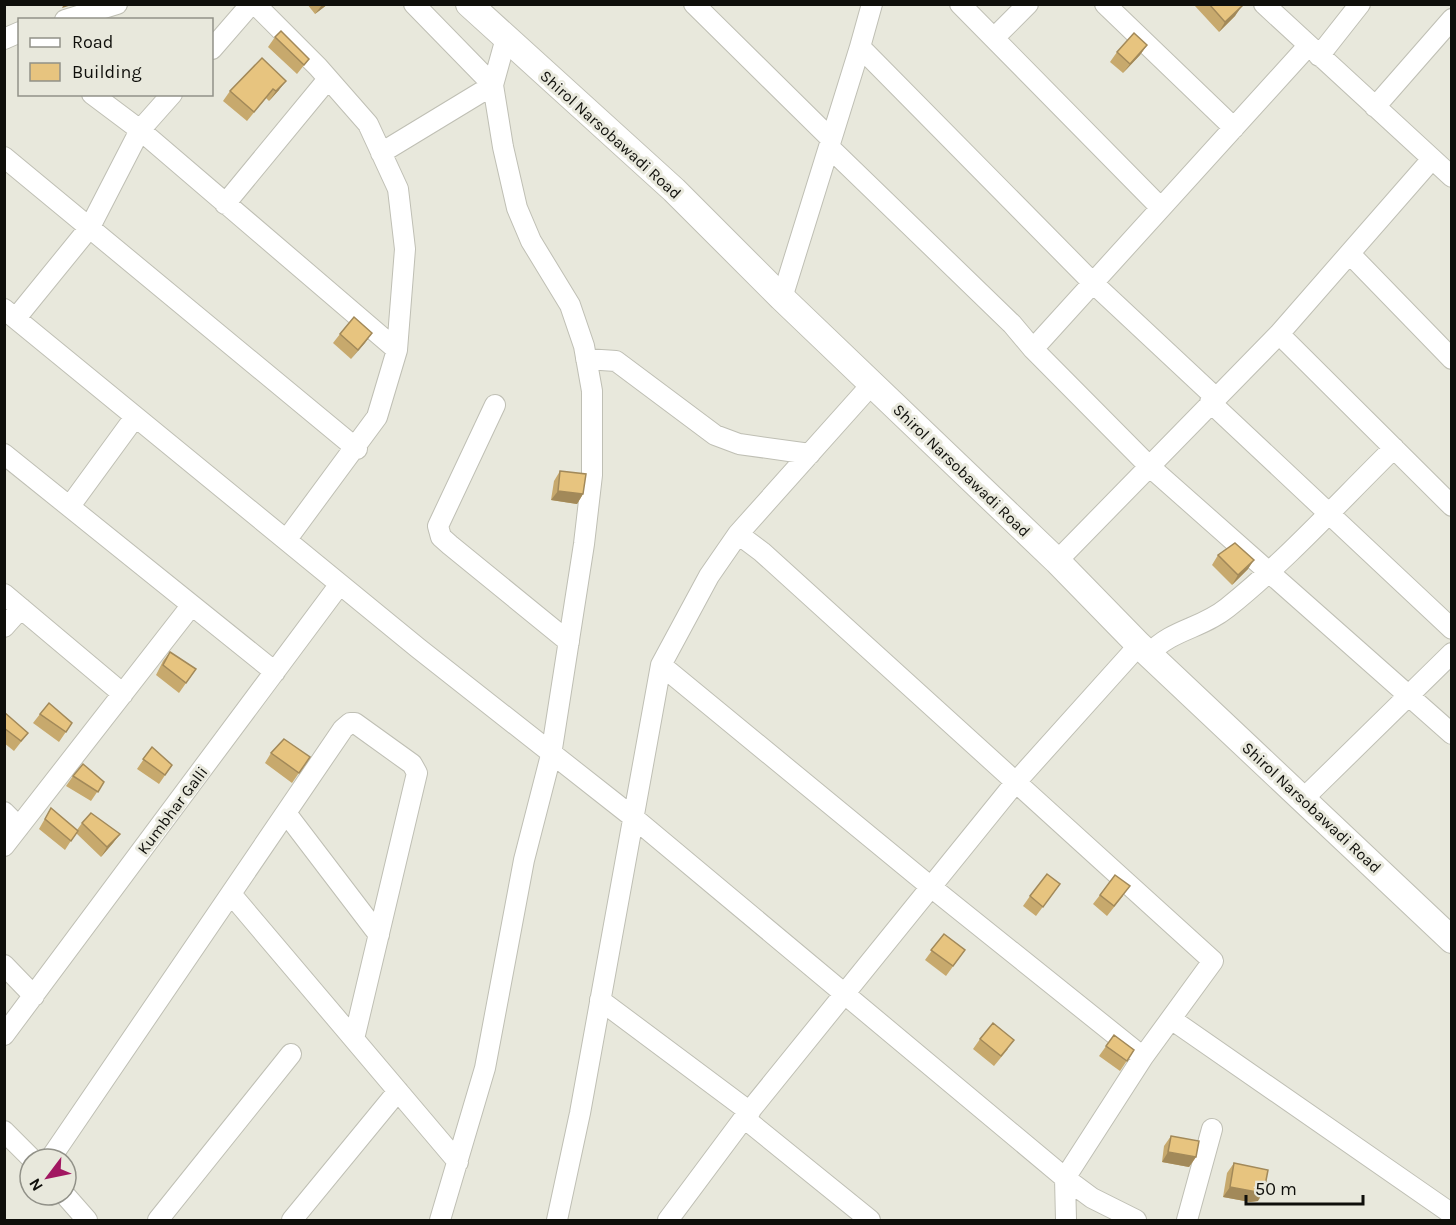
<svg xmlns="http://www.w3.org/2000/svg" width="1456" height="1225" font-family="Karla,sans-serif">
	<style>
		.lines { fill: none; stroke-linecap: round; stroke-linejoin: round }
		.minor-casing { stroke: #bfbfb4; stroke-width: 22 }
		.major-casing { stroke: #bfbfb4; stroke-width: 28 }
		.minor { stroke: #fff; stroke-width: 20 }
		.major { stroke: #fff; stroke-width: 26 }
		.wall { fill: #c7a96d }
		.shaded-wall { fill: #a28959 }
		.building { fill: #e7c47f; stroke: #a28959; stroke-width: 1.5 }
		.labels { text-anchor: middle; stroke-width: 6; stroke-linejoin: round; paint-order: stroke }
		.street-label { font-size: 16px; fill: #0f0f0b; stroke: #e8e8dc }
	</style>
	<rect width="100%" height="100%" fill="#e8e8dc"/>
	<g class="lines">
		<defs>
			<path id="minor" d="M 255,4 L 318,67 L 368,124 L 398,189 L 405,249 L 397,350 L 377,417 L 287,539
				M 694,4 L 831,139
				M 960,4 L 1161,208
				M 1105,4 L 1234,128
				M 1264,4 L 1452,177
				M 65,20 L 117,4
				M 994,38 L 1028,4
				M 4,39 L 20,32
				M 860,47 L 872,4
				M 212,49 L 251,4
				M 1319,56 L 1360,4
				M 92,94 L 140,130 L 397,350
				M 1375,107 L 1452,19
				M 829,147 L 1012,324 L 1033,349 L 1149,466 L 1452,734
				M 381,153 L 493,85 L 414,4
				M 4,157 L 357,449
				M 225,204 L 328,79
				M 1350,254 L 1452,359
				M 782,298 L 860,47 L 1093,283 L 1215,397
				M 4,309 L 418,648 L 634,818 L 1065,1178 L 1092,1198 L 1136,1220
				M 16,318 L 90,227 L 140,130 L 172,94
				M 1279,334 L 1452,506
				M 1033,349 L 1308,46
				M 586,359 L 616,361 L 715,435 L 739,444 L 810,454
				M 1210,402 L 1452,629
				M 495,405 L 438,526 L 441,537 L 450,545 L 569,642
				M 4,454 L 275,672
				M 70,506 L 135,417
				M 738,534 L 762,552 L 1213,961 L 1143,1057 L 1065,1178 L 1066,1220
				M 1057,561 L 1279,334 L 1432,159
				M 4,594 L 123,694
				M 4,627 L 21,608
				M 1149,654 C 1172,629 1201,629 1227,608 C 1287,560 1339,502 1394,448
				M 661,665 L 931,887 L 1143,1057
				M 1304,798 L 1452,653
				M 4,812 L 19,827
				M 286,813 L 379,935
				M 4,846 L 191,606
				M 231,894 L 458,1162
				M 4,965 L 34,996
				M 600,1000 L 750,1112
				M 1171,1019 L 1452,1214
				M 4,1035 L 340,584
				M 744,1118 L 870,1220
				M 4,1131 L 32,1159
				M 50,1159 L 343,729 L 350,723 L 355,723 L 412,764 L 417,773 L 354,1039
				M 65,1195 L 87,1220
				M 158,1220 L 291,1054
				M 292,1220 L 398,1091
				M 440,1220 L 485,1068 L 524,860 L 551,755 L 584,544 L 592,475 L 592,391 L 584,346 L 570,305 L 531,241 L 517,208 L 503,147 L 493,85 L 506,38
				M 557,1220 L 580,1113 L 661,665 L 709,576 L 738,534 L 872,384
				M 668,1220 L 744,1118 L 1015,783 L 1139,645
				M 1187,1220 L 1212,1129"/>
			<path id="major" d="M 469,4 L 674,190 L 782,298 L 1057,561 L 1139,645 L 1452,940"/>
		</defs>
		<use href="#minor" class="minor-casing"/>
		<use href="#major" class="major-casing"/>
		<use href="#minor" class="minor"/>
		<use href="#major" class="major"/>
	</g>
	<path class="wall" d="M 307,4 L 328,4 L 315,14 Z
		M 1196,4 L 1240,4 L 1235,16 L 1219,32 L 1195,6 Z
		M 275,37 L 309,59 L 297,74 L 268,47 Z
		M 1147,45 L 1140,55 L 1123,73 L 1110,62 L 1117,52 Z
		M 262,58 L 279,90 L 269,101 L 266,98 L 247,121 L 223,101 L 230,91 Z
		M 372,333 L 351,359 L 333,343 L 340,334 Z
		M 560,471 L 583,494 L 577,504 L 551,500 L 554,481 Z
		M 1218,555 L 1248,569 L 1232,585 L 1212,565 Z
		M 170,652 L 196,669 L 179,693 L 156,675 L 163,661 Z
		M 4,712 L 28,733 L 14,751 L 4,743 Z
		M 40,714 L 72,723 L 59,742 L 33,723 Z
		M 152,747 L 172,765 L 159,784 L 137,769 Z
		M 271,753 L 310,757 L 292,783 L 265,763 Z
		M 73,776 L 104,782 L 91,801 L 66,786 Z
		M 51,808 L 77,830 L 82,823 L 120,834 L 113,843 L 101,857 L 76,833 L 65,850 L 39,829 Z
		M 1060,884 L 1036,916 L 1023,906 L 1030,896 Z
		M 1100,895 L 1123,896 L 1107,916 L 1093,904 Z
		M 944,934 L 965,950 L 946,976 L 925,960 Z
		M 1114,1035 L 1134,1050 L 1120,1071 L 1099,1056 Z
		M 980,1039 L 1008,1049 L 994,1066 L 973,1049 Z
		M 1171,1136 L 1196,1157 L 1189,1167 L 1162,1162 L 1164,1146 Z
		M 1234,1163 L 1258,1201 L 1250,1202 L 1223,1197 L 1227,1173 Z"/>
	<path class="shaded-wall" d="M 64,4 L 75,4 L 62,8 Z
		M 328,4 L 315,14 L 322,5 Z
		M 1242,6 L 1235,16 L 1219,32 L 1225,22 Z
		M 1147,45 L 1140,55 L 1123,73 L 1130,64 Z
		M 286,81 L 279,90 L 269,101 L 276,91 Z
		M 372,333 L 365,343 L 351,359 L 358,350 Z
		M 558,491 L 583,494 L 577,504 L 551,500 Z
		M 1254,560 L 1248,569 L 1232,585 L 1238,575 Z
		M 120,834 L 113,843 L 101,857 L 107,847 Z
		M 1168,1152 L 1196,1157 L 1189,1167 L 1162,1162 Z
		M 1230,1187 L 1264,1191 L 1258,1201 L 1250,1202 L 1223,1197 Z"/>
	<path class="building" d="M 1209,4 L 1240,4 L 1242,6 L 1225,22 Z
		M 281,31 L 309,59 L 304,65 L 275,37 Z
		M 1134,33 L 1147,45 L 1130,64 L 1117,52 Z
		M 262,58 L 286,81 L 276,91 L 273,89 L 254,112 L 230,91 Z
		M 354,317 L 372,333 L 358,350 L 340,334 Z
		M 560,471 L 586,474 L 583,494 L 558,491 Z
		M 1235,543 L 1254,560 L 1238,575 L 1218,555 Z
		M 170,652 L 196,669 L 186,683 L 163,665 Z
		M 49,703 L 72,723 L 66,732 L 40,714 Z
		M 4,712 L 28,733 L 21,741 L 4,728 Z
		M 284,739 L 310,757 L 299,773 L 271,753 Z
		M 152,747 L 172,765 L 165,775 L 143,759 Z
		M 83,764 L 104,782 L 98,792 L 73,776 Z
		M 51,808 L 78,831 L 71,841 L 45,819 Z
		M 91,813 L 120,834 L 107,847 L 82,823 Z
		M 1047,874 L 1060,884 L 1043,907 L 1030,896 Z
		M 1115,875 L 1130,886 L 1114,906 L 1100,895 Z
		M 944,934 L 965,950 L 953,966 L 931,950 Z
		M 993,1023 L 1014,1040 L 1001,1056 L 980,1039 Z
		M 1114,1035 L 1134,1050 L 1127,1061 L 1106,1046 Z
		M 1171,1136 L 1199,1141 L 1196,1157 L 1168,1152 Z
		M 1234,1163 L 1268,1170 L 1264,1191 L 1257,1192 L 1230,1187 Z"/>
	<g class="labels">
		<g class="street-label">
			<text transform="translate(611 134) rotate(42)" y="6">Shirol Narsobawadi Road</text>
			<text transform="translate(962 470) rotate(44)" y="6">Shirol Narsobawadi Road</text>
			<text transform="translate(1312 807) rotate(43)" y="6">Shirol Narsobawadi Road</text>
			<text transform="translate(172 810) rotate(-53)" y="6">Kumbhar Galli</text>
		</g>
	</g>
	<rect width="1456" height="1225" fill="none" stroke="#0f0f0b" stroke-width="12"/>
	<rect x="18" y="18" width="195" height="78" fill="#e8e8dc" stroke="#919188" stroke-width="1.5"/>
	<rect x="30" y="38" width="30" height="9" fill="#ffffff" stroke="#919188" stroke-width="1.5"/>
	<text x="72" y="48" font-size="18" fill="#0f0f0b">Road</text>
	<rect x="30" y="63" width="30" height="18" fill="#e7c47f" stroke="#919188" stroke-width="1.5"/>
	<text x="72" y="78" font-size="18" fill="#0f0f0b">Building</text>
	<g transform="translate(48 1177) rotate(238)"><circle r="28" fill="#e8e8dc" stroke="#919188" stroke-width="1.5"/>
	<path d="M0-4.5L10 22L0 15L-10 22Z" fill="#a11761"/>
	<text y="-9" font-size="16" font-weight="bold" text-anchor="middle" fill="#0f0f0b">N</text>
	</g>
	<path d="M1246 1195v9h117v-9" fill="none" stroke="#0f0f0b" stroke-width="3"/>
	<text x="1255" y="1195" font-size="18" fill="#0f0f0b" stroke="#e8e8dc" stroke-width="4.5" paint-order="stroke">50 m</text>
</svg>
